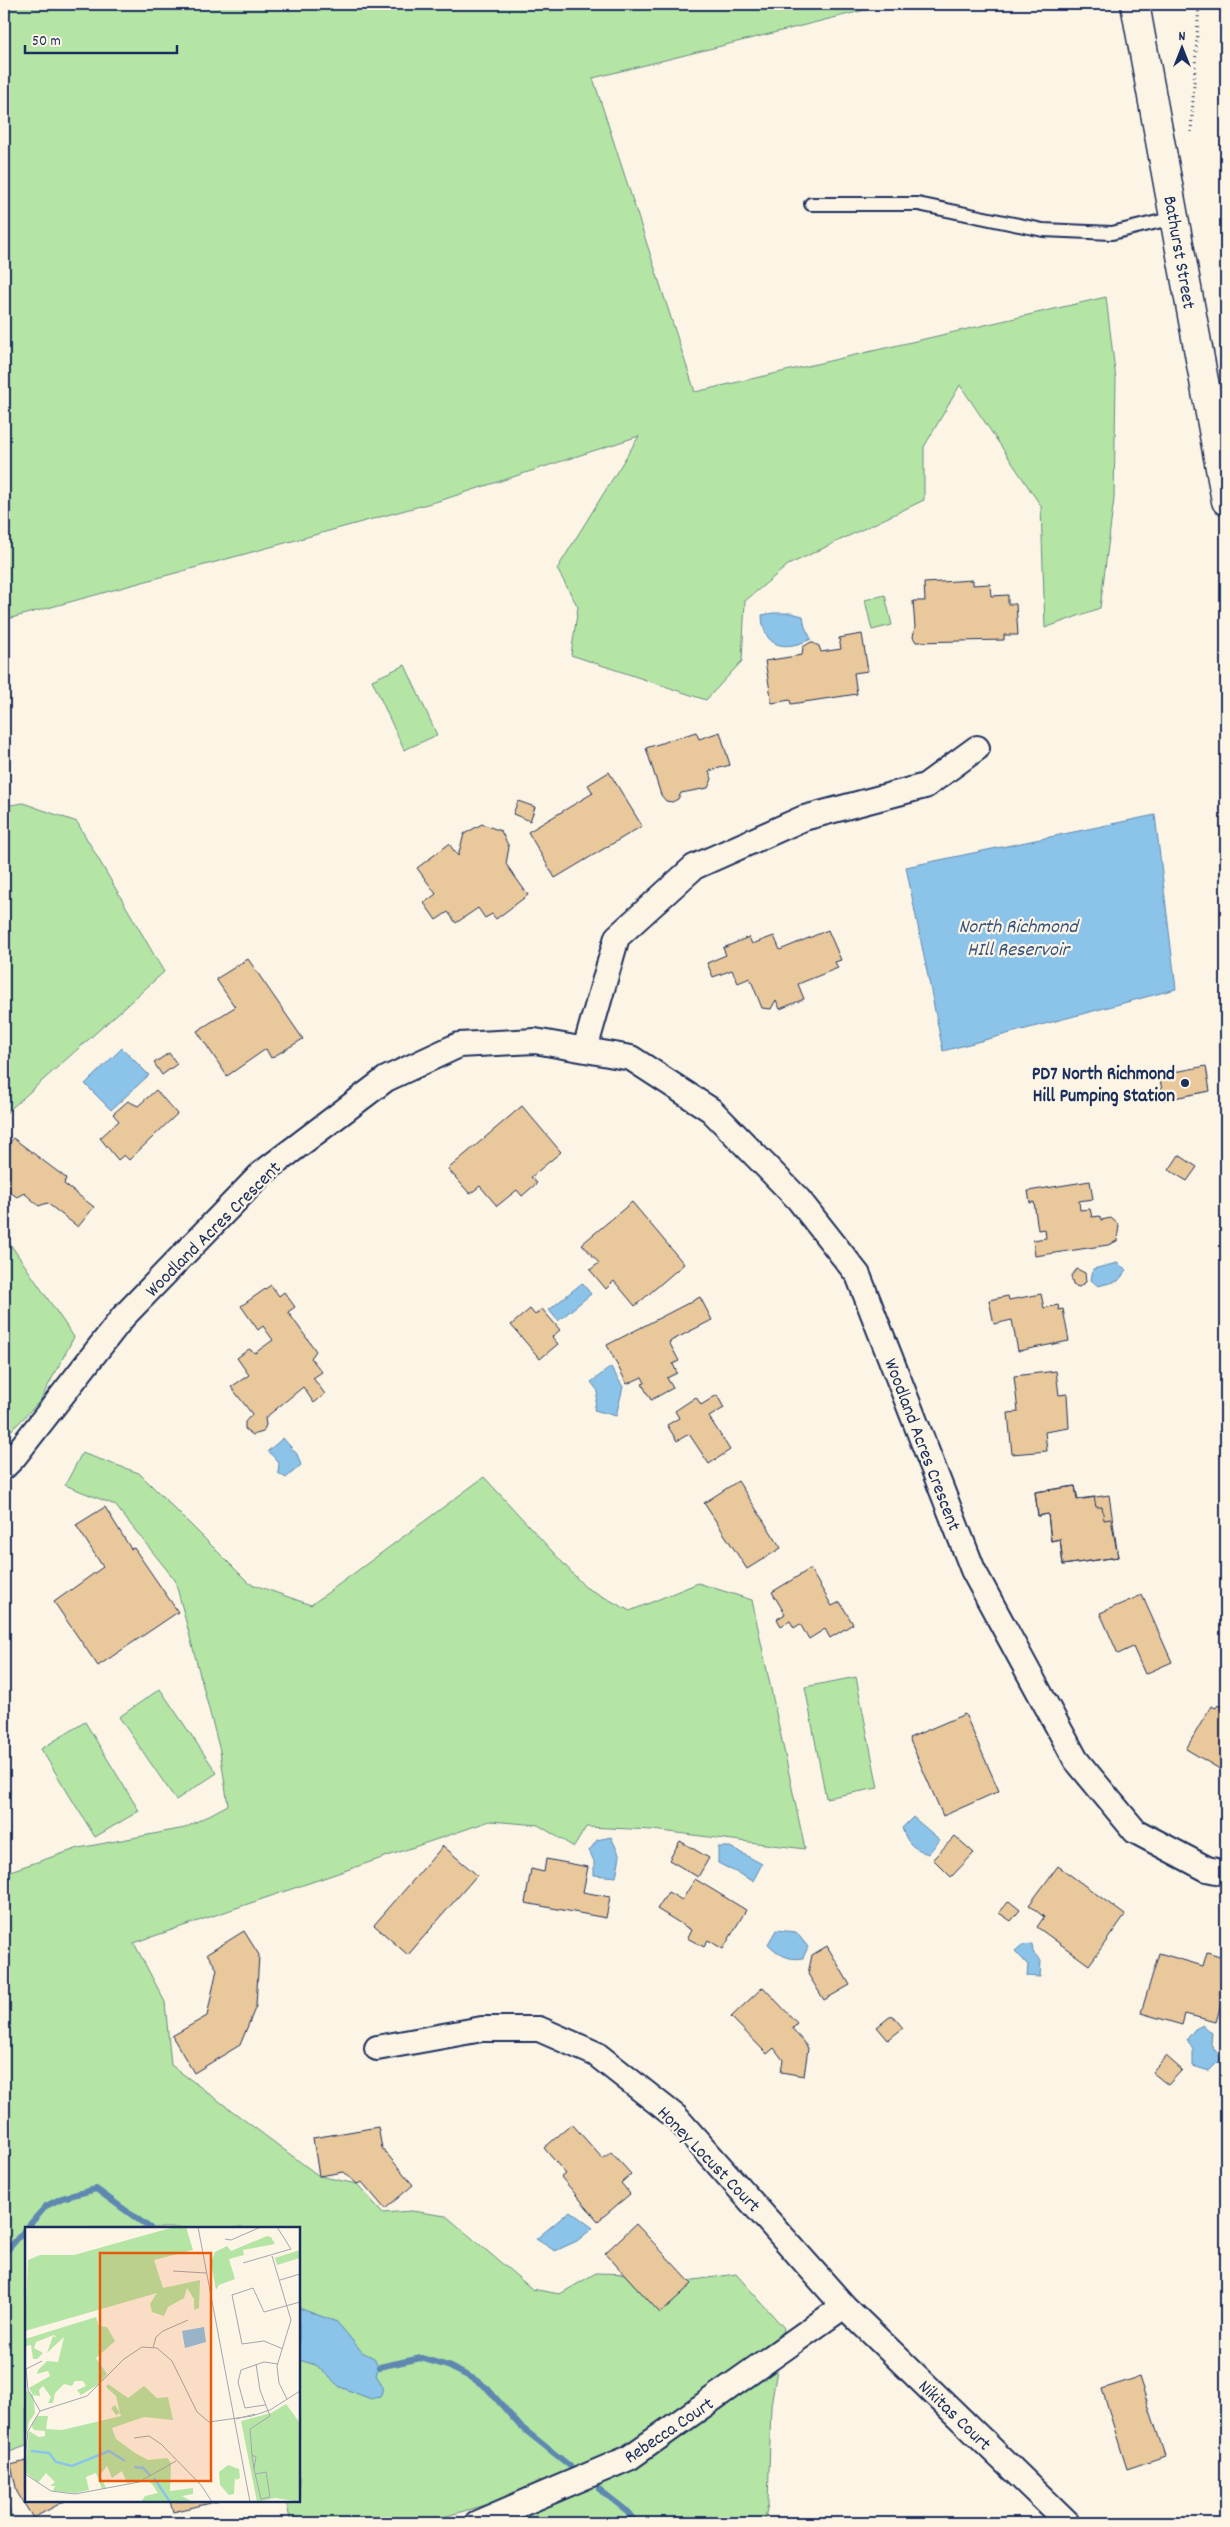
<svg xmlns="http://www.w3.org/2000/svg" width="1230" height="2527" font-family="Dekko,sans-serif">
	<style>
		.green { fill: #b4e5a5; stroke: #688a82 }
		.water { fill: #8bc3e9; stroke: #5e88b1 }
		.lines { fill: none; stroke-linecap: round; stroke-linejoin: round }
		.stream { stroke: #5e88b1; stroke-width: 6 }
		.building { fill: #e9c89b; stroke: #1b2f5e }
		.lane-casing { stroke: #1b2f5e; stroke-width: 16 }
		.street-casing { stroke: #1b2f5e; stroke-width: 28 }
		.secondary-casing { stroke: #1b2f5e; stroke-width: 31 }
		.path { stroke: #1b2f5e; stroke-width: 3; stroke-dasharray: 1 4; stroke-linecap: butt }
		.lane { stroke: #fcf5e5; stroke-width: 12 }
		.street { stroke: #fcf5e5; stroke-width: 24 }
		.secondary { stroke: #fcf5e5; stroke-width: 28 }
		.poi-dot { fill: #1b2f5e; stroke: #fcf5e5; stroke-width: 2 }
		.labels { text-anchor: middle; stroke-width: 4.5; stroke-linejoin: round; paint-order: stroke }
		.street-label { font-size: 19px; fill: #1b2f5e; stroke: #fcf5e5 }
		.poi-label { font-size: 19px; font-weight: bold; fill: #1b2f5e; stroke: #fcf5e5; text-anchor: end }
		.water-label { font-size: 20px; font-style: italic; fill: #375481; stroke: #fcf5e5 }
		.inset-river { fill: none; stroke: #8bc3e9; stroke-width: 2.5 }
		.inset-road { fill: none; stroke: #a2a6af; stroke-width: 1 }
		.view { fill: #e8590c; fill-opacity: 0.15; stroke: #e8590c; stroke-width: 2.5 }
		.inset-edge { fill: none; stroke: #1b2f5e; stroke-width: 2.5 }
	</style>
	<rect width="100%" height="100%" fill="#fcf5e5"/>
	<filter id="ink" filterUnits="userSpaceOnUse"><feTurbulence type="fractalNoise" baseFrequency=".02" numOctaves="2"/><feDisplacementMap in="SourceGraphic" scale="10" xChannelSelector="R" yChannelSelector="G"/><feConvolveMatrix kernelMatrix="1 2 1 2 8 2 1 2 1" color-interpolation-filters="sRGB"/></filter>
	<g filter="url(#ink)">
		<path class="green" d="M 4,4 L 889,4 L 593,78 L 695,392 L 1106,297 L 1116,380 L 1114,499 L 1100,608 L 1045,628 L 1041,506 L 960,385 L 924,447 L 924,500 L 788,565 L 745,601 L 742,661 L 706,700 L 571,655 L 578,607 L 557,569 L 639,436 L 442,500 L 4,620 Z
			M 885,595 L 892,625 L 872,630 L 865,600 Z
			M 405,665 L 437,735 L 404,750 L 372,680 Z
			M 23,803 L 77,822 L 164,972 L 4,1115 L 4,806 Z
			M 4,1235 L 74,1337 L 40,1401 L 4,1438 Z
			M 82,1453 L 139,1473 L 249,1583 L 311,1605 L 484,1477 L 585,1587 L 630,1611 L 698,1583 L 752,1600 L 805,1849 L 653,1830 L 586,1827 L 574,1847 L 538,1825 L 490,1821 L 134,1943 L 165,2002 L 171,2065 L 319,2176 L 357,2184 L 383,2213 L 412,2211 L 446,2216 L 532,2289 L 560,2294 L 596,2273 L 636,2274 L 659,2285 L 736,2274 L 784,2328 L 771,2406 L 768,2504 L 764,2523 L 518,2523 L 488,2504 L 423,2523 L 291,2523 L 286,2501 L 299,2501 L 299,2228 L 26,2228 L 26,2446 L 4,2454 L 4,1873 L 79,1848 L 185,1828 L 228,1805 L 220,1751 L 175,1580 L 115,1505 L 65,1485 Z
			M 856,1677 L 878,1788 L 826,1798 L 805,1687 Z
			M 160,1689 L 217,1773 L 176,1800 L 119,1717 Z
			M 85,1722 L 139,1811 L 95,1837 L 41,1749 Z
			M 4,2488 L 13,2523 L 4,2523 Z"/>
		<path class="water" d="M 773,613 L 791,613 L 803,616 L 805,627 L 811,639 C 785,651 763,649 762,615 Z
			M 1155,815 L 1176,989 L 943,1051 L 906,867 Z
			M 122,1048 L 149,1075 L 111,1110 L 85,1084 Z
			M 1117,1263 L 1127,1270 L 1118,1281 L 1098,1286 L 1091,1280 L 1093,1269 Z
			M 582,1283 L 591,1294 L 558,1321 L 549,1310 Z
			M 611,1367 L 623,1387 L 616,1416 L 594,1410 L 598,1391 L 591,1382 Z
			M 283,1438 L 297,1454 L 301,1465 L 286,1478 L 278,1473 L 279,1463 L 268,1451 Z
			M 913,1817 L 940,1840 L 928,1854 C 913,1849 907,1843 902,1828 Z
			M 611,1837 L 620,1856 L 616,1877 L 594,1875 L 594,1861 L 589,1851 L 597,1840 Z
			M 718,1847 L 730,1847 L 762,1864 L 753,1881 L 718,1863 Z
			M 776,1930 L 796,1932 L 808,1947 L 803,1958 C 788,1961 778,1954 768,1944 Z
			M 1032,1944 L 1033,1952 L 1041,1961 L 1040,1977 L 1027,1976 L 1028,1965 L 1015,1951 L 1022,1945 Z
			M 1203,2025 L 1212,2033 L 1211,2044 L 1221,2059 L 1209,2071 L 1193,2066 L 1193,2050 L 1187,2039 L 1195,2029 Z
			M 570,2211 L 593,2228 L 577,2241 L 555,2251 L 536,2239 Z
			M 299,2308 L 337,2322 L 362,2352 L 374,2358 L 379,2367 L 376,2375 C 381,2383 385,2388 380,2397 L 371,2399 L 340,2387 L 316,2365 L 299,2360 Z"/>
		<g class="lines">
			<path class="stream" d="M 4,2254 L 46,2206 L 62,2198 L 96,2189 L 150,2228
				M 379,2367 L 421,2358 L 448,2366 L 474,2379 L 487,2388 L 520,2426 L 570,2466
				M 599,2489 L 627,2511 L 636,2523"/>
		</g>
		<path class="building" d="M 973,580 L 973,585 L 990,584 L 991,596 L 1008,595 L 1008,604 L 1016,604 L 1018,635 L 1004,635 L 1004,640 L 916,642 L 913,637 L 915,627 L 913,601 L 925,601 L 924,583 Z
			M 862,634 L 868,671 L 854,673 L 857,694 L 791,704 L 790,700 L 772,703 L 765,661 L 802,655 L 803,647 L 811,642 L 819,646 L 821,652 L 841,649 L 839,638 Z
			M 696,732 L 699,739 L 720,732 L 730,765 L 709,771 L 712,779 L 708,788 L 681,793 L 678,799 L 672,802 L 666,801 L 661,795 L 646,748 Z
			M 609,772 L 642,826 L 555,878 L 528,832 L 593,793 L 588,785 Z
			M 518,801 L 535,807 L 530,821 L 513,814 Z
			M 482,824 L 501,831 L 509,847 L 506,864 L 528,895 L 496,919 L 492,914 L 485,918 L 478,908 L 456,923 L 448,912 L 436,920 L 424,903 L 436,894 L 417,868 L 449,844 L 458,856 L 464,834 Z
			M 828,930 L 841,960 L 835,962 L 838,968 L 798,984 L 804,999 L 780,1009 L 776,1000 L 771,1009 L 762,1008 L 750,978 L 738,983 L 732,970 L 713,977 L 707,963 L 726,955 L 723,948 L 749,937 L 752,944 L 774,936 L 780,950 Z
			M 248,959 L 303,1039 L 271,1058 L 266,1049 L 227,1076 L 197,1031 L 235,1007 L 216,979 Z
			M 169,1053 L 177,1064 L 162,1075 L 154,1063 Z
			M 1206,1066 L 1210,1091 L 1164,1100 L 1159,1075 Z
			M 156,1090 L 177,1114 L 129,1160 L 124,1155 L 118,1160 L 100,1138 L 119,1121 L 113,1114 L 128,1101 L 138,1106 Z
			M 522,1106 L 561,1152 L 531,1177 L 537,1183 L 522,1196 L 517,1190 L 497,1206 L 480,1186 L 470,1194 L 448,1169 Z
			M 13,1138 L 66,1178 L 64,1184 L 94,1207 L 78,1227 L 47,1203 L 39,1206 L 24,1193 L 17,1197 L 4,1188 L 9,1180 L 4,1176 L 4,1150 Z
			M 1179,1155 L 1197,1167 L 1187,1181 L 1169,1170 Z
			M 1090,1181 L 1093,1199 L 1079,1201 L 1080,1210 L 1090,1209 L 1092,1217 L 1100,1216 L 1101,1220 L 1111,1218 L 1119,1225 L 1117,1241 L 1108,1245 L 1035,1256 L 1033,1240 L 1046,1238 L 1045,1229 L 1038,1230 L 1034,1202 L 1030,1203 L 1028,1191 Z
			M 632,1202 L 684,1264 L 635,1306 L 614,1281 L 606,1289 L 590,1270 L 599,1263 L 582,1244 Z
			M 1077,1269 L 1085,1273 L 1086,1282 L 1079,1287 L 1073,1285 L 1071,1276 Z
			M 271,1285 L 279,1296 L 284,1292 L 295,1307 L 288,1312 L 316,1351 L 311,1358 L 322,1372 L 313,1378 L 325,1394 L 314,1403 L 303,1387 L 265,1418 L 266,1425 L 263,1432 L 253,1435 L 245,1429 L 245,1422 L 252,1414 L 231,1387 L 249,1375 L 237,1358 L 249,1349 L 255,1353 L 273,1340 L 263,1326 L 258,1330 L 241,1306 Z
			M 1041,1294 L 1044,1308 L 1058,1305 L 1059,1310 L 1063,1309 L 1069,1341 L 1018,1351 L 1012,1320 L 994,1324 L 989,1300 L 1008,1296 L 1009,1300 Z
			M 700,1297 L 712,1320 L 669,1342 L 679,1361 L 673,1364 L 677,1373 L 667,1378 L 673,1388 L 651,1400 L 642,1384 L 645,1383 L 642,1377 L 627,1384 L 607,1345 Z
			M 530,1309 L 535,1315 L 542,1309 L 560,1330 L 552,1337 L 558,1344 L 540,1359 L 511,1325 Z
			M 1056,1371 L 1059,1395 L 1067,1394 L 1069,1428 L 1045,1432 L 1047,1451 L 1012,1454 L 1008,1413 L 1018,1412 L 1014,1376 Z
			M 717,1395 L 724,1408 L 709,1417 L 730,1450 L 709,1464 L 689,1434 L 677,1441 L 667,1425 L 679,1418 L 675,1411 L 696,1397 L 701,1405 Z
			M 738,1481 L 781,1548 L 747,1569 L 704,1503 Z
			M 1075,1486 L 1078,1499 L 1094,1497 L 1096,1507 L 1102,1507 L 1104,1520 L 1111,1519 L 1118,1557 L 1063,1565 L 1060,1539 L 1051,1541 L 1048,1514 L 1038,1516 L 1035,1492 Z
			M 1075,1486 L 1077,1500 L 1109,1495 L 1118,1557 L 1063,1565 L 1060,1539 L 1051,1541 L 1048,1514 L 1038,1516 L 1035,1492 Z
			M 105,1507 L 131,1549 L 134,1548 L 178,1612 L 98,1666 L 54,1602 L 103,1567 L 76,1525 Z
			M 810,1569 L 832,1606 L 840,1602 L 853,1624 L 830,1638 L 825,1629 L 809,1639 L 800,1624 L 794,1628 L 790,1621 L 781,1626 L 777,1619 L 785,1614 L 772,1592 Z
			M 1142,1595 L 1172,1662 L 1145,1674 L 1133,1647 L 1118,1654 L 1100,1613 Z
			M 1218,1705 L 1226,1710 L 1226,1766 L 1223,1771 L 1186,1749 L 1211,1706 L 1216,1708 Z
			M 965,1714 L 999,1791 L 943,1816 L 909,1738 Z
			M 955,1836 L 974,1853 L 951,1877 L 933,1859 Z
			M 680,1841 L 709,1858 L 698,1877 L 669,1860 Z
			M 443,1846 L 477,1875 L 408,1955 L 374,1925 Z
			M 546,1859 L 588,1867 L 583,1892 L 610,1897 L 606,1918 L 525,1903 L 531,1869 L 544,1872 Z
			M 1058,1866 L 1125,1915 L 1089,1965 L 1037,1927 L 1044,1917 L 1029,1905 Z
			M 695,1879 L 746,1910 L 723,1949 L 708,1940 L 704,1947 L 687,1938 L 691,1930 L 657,1909 L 668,1892 L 682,1900 Z
			M 1009,1901 L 1020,1910 L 1011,1921 L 999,1913 Z
			M 244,1931 L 259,1955 L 256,2006 L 240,2045 L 194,2073 L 172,2036 L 207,2016 L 217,1969 L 207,1954 Z
			M 827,1946 L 850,1985 L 824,2000 L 808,1974 L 812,1955 Z
			M 1207,1952 L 1226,1958 L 1226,1987 L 1216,2022 L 1185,2014 L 1182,2025 L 1141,2013 L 1159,1953 L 1203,1966 Z
			M 763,1987 L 797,2023 L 792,2028 L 808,2048 L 804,2076 L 781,2072 L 783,2060 L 774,2048 L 767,2054 L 731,2017 Z
			M 892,2015 L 903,2028 L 888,2040 L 877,2027 Z
			M 1166,2056 L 1182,2070 L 1168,2085 L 1152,2072 Z
			M 572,2124 L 603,2159 L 611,2152 L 631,2174 L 621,2183 L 630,2194 L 598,2221 L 561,2177 L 566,2174 L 544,2148 Z
			M 378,2127 L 382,2148 L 413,2185 L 385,2209 L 362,2182 L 357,2184 L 344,2172 L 319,2176 L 313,2138 Z
			M 636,2224 L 692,2284 L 660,2313 L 605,2253 Z
			M 1139,2377 L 1165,2456 L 1127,2469 L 1102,2389 Z
			M 26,2461 L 26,2501 L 65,2501 L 33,2518 L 17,2492 L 11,2465 Z
			M 170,2501 L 219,2501 L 173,2512 Z"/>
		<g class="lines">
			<defs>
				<path id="lane" d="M 811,204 L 918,204 L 1043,230 L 1112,233 L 1174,218"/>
				<path id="street" d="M 585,1049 L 617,937 L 694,867 L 804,818 L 925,786 L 977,748
					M 4,1467 L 14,1457 L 123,1317 L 262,1173 L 386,1079 L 459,1045 L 535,1041 L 631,1058 L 711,1110 L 799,1200 L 858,1275 L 973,1570 L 1076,1760 L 1135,1831 L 1207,1869 L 1226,1873
					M 377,2048 L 482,2029 L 539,2029 L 596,2054 L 676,2117 L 844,2306 L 1068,2523
					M 477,2523 L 629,2458 L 844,2306"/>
				<path id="secondary" d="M 1135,4 L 1226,501"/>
			</defs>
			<use href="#lane" class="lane-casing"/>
			<use href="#street" class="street-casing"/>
			<use href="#secondary" class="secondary-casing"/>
			<path class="path" d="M 1191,132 L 1199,4"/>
			<use href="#lane" class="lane"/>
			<use href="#street" class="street"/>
			<use href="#secondary" class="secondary"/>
		</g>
	</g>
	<circle class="poi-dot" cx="1185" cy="1083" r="5"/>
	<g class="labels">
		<g class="street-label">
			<text transform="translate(1181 252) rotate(80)" y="7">Bathurst Street</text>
			<text transform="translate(212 1228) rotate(-45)" y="7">Woodland Acres Crescent</text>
			<text transform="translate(924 1444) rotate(69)" y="7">Woodland Acres Crescent</text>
			<text transform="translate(710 2158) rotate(46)" y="7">Honey Locust Court</text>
			<text transform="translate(956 2414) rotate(44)" y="7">Nikitas Court</text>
			<text transform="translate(668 2429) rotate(-34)" y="7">Rebecca Court</text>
		</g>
		<g class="poi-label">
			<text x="1175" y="1079">PD7 North Richmond<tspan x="1175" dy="22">Hill Pumping Station</tspan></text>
		</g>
		<g class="water-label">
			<text x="1018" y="932">North Richmond<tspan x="1018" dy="23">HIll Reservoir</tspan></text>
		</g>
	</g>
	<g transform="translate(25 2227)">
		<rect width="275" height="275" fill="#fcf5e5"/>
		<path d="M 149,0 L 161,0 L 168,23 L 129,33 L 138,61 L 175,53 L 174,81 L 169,83 L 169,72 L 162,61 L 159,71 L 143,80 L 139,89 L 127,85 L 125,77 L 132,66 L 0,104 L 3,33 L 15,28 L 49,28 ZM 242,9 L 246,10 L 250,17 L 218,23 L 219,28 L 204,32 L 210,52 L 194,58 L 191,63 L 186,35 L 190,25 L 202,19 L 206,24 ZM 275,23 L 275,31 L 252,38 L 250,31 ZM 71,90 L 74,99 L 82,100 L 90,114 L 71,131 L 82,147 L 74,157 L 56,168 L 52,163 L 61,159 L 58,154 L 50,154 L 47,159 L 39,157 L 30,166 L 28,176 L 23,176 L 26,170 L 18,159 L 14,163 L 15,169 L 8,168 L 10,186 L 4,195 L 0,214 L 0,163 L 8,168 L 4,161 L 25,149 L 23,144 L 12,147 L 13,143 L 22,134 L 33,135 L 39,110 L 22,126 L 28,109 L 32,111 L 29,108 L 11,115 L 9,121 L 18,126 L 12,132 L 8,132 L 6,118 L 0,119 L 0,112 ZM 83,157 L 103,171 L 119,159 L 132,171 L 143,170 L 148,193 L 119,190 L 87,201 L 91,212 L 110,226 L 123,233 L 142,231 L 146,236 L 145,264 L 168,261 L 168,267 L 157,269 L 168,275 L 116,275 L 120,269 L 133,266 L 127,257 L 119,252 L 102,256 L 97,244 L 87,251 L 82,239 L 75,248 L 81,261 L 77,262 L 71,246 L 61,250 L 64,263 L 50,266 L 28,264 L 30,259 L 25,259 L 30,255 L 21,246 L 13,256 L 0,245 L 4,204 L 14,210 L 20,209 L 20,204 L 9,203 L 6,198 L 12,189 L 23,189 L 21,202 L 37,203 L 96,189 L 95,186 L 91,188 L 86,181 L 90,178 L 95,186 L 91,169 L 81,160 ZM 261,177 L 275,196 L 275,275 L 250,271 L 232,275 L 216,194 L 246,186 ZM 203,238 L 214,242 L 215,251 L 211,253 L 210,250 L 209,267 L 204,268 L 195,258 L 194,245 Z" fill="#b4e5a5"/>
		<path d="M 179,100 L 181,115 L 160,121 L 157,104 Z" fill="#8bc3e9"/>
		<path class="inset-river" d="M 6,224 L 24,226 L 31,235 L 47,239 L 84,224 L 100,234M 109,240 L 118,241 L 125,248M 129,251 L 145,275"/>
		<path class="inset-road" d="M 173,0 L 225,275M 200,12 L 206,13 L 236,0M 247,29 L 266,93 L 252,139 L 254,156 L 262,172M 218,36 L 266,22 L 252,0M 148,44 L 181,46M 255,53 L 275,47M 128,121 L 131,110 L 138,104 L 163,93M 258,122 L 239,114 L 217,117 L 207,68 L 228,61 L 239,85 L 275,75M 240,178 L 220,181 L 213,155 L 216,143 L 239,135 L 253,137M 15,184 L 3,163 L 1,142 L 17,134M 211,192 L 230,187M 109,211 L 124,209 L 136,217 L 176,258 L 187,275M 227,228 L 231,230 L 229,242M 0,231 L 3,204 L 15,184 L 62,169 L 99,132 L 117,120 L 132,121 L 147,134 L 172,185 L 184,195 L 227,189 L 245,183 L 275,164M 0,247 L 26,264 L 50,267 L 114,255 L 151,234M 231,247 L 241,245 L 245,270 L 236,272 L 229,242 L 227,228 L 225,202 L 245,189 L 235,163 L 231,137"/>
		<path class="view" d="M 75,26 L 186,26 L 186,254 L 75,254 Z"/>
		<rect width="275" height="275" class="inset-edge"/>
	</g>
	<rect width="1230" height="2527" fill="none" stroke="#fcf5e5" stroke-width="20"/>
	<rect x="10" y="10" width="1210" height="2507" fill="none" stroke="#1b2f5e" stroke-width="2" filter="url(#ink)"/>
	<g transform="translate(1182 48)" stroke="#fcf5e5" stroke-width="4" paint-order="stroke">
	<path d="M0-4L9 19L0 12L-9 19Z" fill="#1b2f5e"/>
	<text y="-8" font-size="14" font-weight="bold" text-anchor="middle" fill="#1b2f5e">N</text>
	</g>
	<path d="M25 45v8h152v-8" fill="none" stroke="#1b2f5e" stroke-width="2.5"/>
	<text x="32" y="45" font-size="15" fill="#1b2f5e" stroke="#fcf5e5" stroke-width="4" paint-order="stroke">50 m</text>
</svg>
